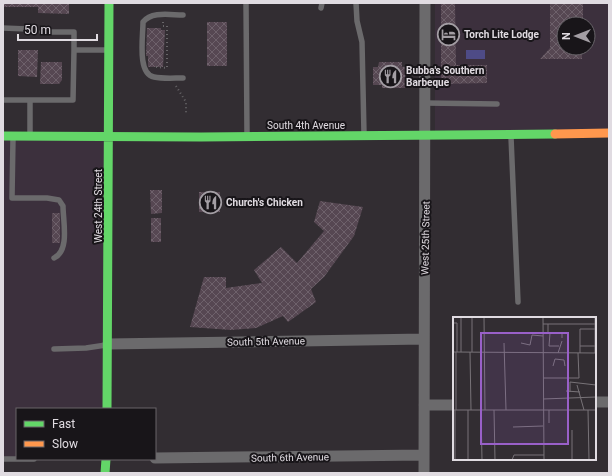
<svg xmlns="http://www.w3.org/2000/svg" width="612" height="476" font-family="Roboto,sans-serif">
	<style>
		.built { fill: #3c303d; fill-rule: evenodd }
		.water { fill: #4e4b86 }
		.building { fill: url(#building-cross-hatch) }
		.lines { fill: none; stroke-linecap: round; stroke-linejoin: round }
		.path { stroke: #676568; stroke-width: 2; stroke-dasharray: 1 3; stroke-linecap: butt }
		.lane { stroke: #6b6a6c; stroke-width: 5.5 }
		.street { stroke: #6b6a6c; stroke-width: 11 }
		.fast { stroke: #63d668; stroke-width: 9 }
		.slow { stroke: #ff974d; stroke-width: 9 }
		.labels { text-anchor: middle; stroke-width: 4; stroke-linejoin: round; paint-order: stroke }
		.poi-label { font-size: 10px; font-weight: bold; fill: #e0dbe1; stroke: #181519; text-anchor: start }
		.street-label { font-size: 10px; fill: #e0dbe1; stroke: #181519 }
		.inset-road { fill: none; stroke: #787378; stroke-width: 1 }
		.view { fill: #9960c9; fill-opacity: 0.15; stroke: #9960c9; stroke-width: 2 }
		.inset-edge { fill: none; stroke: #e0dbe1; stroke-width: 2 }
	</style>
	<defs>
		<pattern id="building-cross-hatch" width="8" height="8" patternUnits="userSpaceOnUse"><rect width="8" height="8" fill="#564752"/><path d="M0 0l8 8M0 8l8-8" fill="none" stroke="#6e616b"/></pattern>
	</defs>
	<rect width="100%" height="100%" fill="#322d32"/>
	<path class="built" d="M 435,3 L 609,3 L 609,133 L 435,135 ZM 564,24 L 588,24 L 588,48 L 564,48 Z
		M 3,136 L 109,136 L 106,409 L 17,409 L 17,459 L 3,459 Z"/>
	<path class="water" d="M 466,50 L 485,50 L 485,59 L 466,59 Z"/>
	<path class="building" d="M 3,3 L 69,3 L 69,14 L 38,13 L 38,7 L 3,7 Z
		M 441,3 L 455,3 L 456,65 L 487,65 L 487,83 L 441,84 Z
		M 550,3 L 583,3 L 583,24 L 564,24 L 564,48 L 582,48 L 582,59 L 540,59 L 550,48 Z
		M 207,22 L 227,22 L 227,66 L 207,66 Z
		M 147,28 L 161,28 L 161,30 L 165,30 L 163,67 L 148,67 L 148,56 L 146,56 Z
		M 18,50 L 38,50 L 37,77 L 18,76 Z
		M 41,62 L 62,62 L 62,80 L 59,84 L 40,84 Z
		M 379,62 L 402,62 L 402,67 L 408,66 L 408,85 L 405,88 L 382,88 L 382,85 L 373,85 L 373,67 L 378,67 Z
		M 150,190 L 162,190 L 162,213 L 151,214 Z
		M 199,192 L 220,192 L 220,212 L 199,212 Z
		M 320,201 L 363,207 L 354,236 L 324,277 L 311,289 L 316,302 L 288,322 L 283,316 L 256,328 L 231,330 L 190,327 L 204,277 L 226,277 L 226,288 L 262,283 L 254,270 L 281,247 L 297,263 L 324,231 L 314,222 Z
		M 52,213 L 60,213 L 60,243 L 52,243 Z
		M 151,218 L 161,218 L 161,242 L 151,242 Z"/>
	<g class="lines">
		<path class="path" d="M 163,22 L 163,26 L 167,26 L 167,70
			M 156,67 L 167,68
			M 176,86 L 186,102 L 186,113"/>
		<path class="lane" d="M 246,3 L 247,134
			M 356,3 L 357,21 L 362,42 L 364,134
			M 321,8 L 322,3
			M 183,15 C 170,15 152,11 143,22 C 143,37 137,74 154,77 C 163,79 174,78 183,78
			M 3,28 L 27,29
			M 42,32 L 74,32 L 74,50 L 109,50
			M 3,100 L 73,100 L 74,50
			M 30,100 L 30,134
			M 425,103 L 497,104
			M 511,137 L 518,302
			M 13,138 L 12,198 L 47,198 L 59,200 L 63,206 C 63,221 70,251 54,258
			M 54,349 L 86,348 L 106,345
			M 3,459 L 34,459"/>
		<path class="street" d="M 108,344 L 424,339
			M 595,402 L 609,402
			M 424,405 L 454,405
			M 155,458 L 424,455
			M 424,473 L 425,3"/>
		<path class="fast" d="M 3,136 L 201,137 L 555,134
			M 107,409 L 109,3
			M 105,473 L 106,459"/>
		<path class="slow" d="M 555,134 L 609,133"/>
	</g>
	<defs>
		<symbol id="hotel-ring" viewBox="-11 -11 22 22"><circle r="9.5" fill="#181519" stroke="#a39ea4" stroke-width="1.5"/><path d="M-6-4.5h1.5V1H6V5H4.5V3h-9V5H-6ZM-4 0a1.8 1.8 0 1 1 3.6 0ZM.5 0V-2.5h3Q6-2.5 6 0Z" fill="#a39ea4"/></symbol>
		<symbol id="restaurant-ring" viewBox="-11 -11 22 22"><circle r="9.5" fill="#181519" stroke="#a39ea4" stroke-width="1.5"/><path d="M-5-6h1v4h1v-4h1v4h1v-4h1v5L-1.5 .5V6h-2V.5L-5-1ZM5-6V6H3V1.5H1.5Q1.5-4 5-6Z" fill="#a39ea4"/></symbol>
	</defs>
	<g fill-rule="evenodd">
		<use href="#hotel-ring" x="436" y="22" width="25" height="25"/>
		<use href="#restaurant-ring" x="378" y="64" width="25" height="25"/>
		<use href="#restaurant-ring" x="198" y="190" width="25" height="25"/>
	</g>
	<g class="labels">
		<g class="poi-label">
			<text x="464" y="38">Torch Lite Lodge</text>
			<text x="406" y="74">Bubba's Southern<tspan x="406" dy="12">Barbeque</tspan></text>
			<text x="226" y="206">Church's Chicken</text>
		</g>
		<g class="street-label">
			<text x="306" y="129">South 4th Avenue</text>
			<text transform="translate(98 206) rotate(-90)" y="4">West 24th Street</text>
			<text transform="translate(425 238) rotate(-89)" y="4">West 25th Street</text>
			<text transform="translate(266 341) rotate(-1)" y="4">South 5th Avenue</text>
			<text transform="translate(290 457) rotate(-1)" y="4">South 6th Avenue</text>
		</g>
	</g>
	<g transform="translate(453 317)">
		<rect width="143" height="143" fill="#322d32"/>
		<path class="inset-road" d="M 8,0 L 8,35M 19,0 L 19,35M 31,0 L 32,93M 90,0 L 91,143M 0,6 L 4,6 L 4,35M 90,7 L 142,7M 95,7 L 95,16 L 109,16 L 109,21M 97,16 L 96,29 L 106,29M 51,26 L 53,93M 68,26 L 77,28 L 79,18 L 90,19M 127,29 L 143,29M 0,35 L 143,36M 3,35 L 3,93M 17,35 L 18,93M 105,36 L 109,24M 127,36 L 127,12 L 143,12M 142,36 L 142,0M 100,49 L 102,42 L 111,43 L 112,49M 90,61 L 126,61 L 125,36M 124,68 L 131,93M 113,74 L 127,75M 117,75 L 117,65 L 143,68M 90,82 L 143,80M 0,93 L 143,93M 2,93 L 2,143M 15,93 L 15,143M 28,93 L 29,143M 41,93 L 42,143M 135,93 L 136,143M 96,106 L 96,93M 60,110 L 90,109M 119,113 L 119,143M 59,143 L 61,138 L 91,138"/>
		<path class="view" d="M 28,16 L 115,16 L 115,127 L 28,127 Z"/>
		<rect width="143" height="143" class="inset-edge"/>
	</g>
	<rect width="612" height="476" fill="none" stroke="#e0dbe1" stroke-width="8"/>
	<rect x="16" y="408" width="140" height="52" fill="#181519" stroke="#686469"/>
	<rect x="24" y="421" width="20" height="6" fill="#63d668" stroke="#686469"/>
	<text x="52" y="428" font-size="12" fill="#e0dbe1">Fast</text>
	<rect x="24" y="441" width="20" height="6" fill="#ff974d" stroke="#686469"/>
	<text x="52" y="448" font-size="12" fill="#e0dbe1">Slow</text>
	<g transform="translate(576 36) rotate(270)"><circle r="19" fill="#181519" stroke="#686469"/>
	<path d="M0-3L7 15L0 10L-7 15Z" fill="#a39ea4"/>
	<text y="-6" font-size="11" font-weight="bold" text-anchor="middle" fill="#e0dbe1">N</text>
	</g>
	<path d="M18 34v6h79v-6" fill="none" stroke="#e0dbe1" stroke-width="2"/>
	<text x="24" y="34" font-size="12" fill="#e0dbe1" stroke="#181519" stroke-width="3" paint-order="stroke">50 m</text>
</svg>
